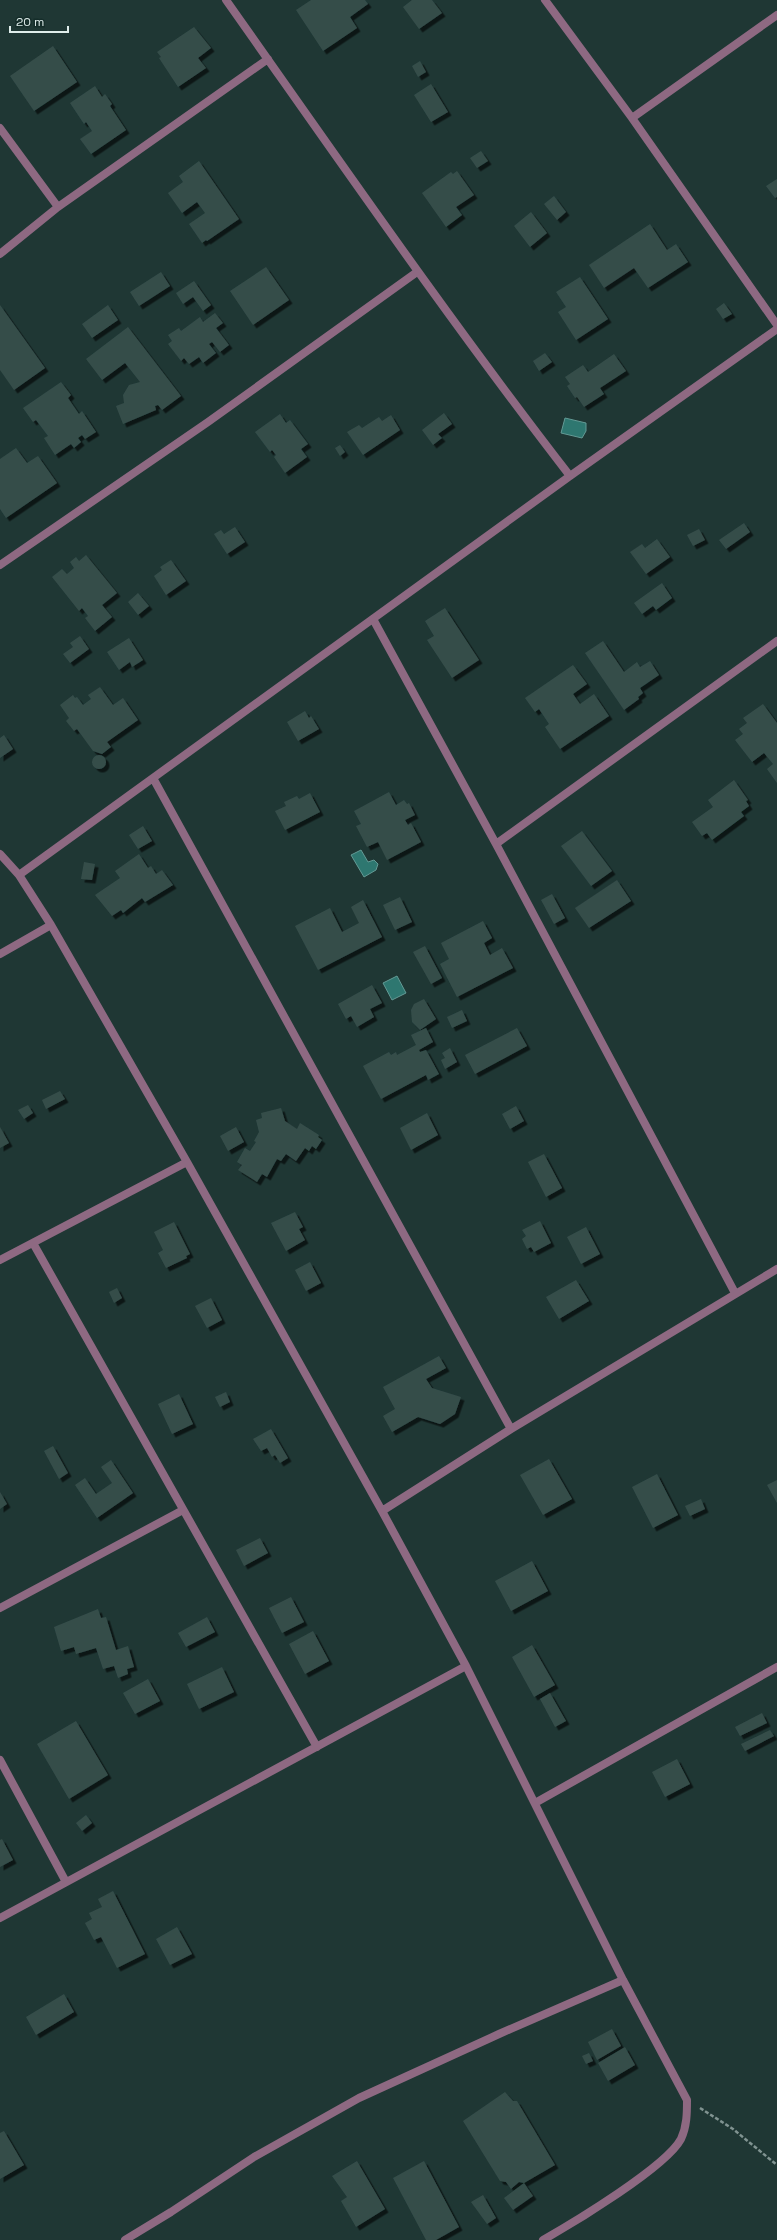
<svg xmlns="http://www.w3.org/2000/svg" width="777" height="2240" font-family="'Space Grotesk',sans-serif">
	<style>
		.water { fill: #2e7770; stroke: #639a95 }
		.building { fill: #354d4a; filter: url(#shadow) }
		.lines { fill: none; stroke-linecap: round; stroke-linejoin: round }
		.path { stroke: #809391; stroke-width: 2.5; stroke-dasharray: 4 2; stroke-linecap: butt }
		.minor { stroke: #8e6982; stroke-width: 8 }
	</style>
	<defs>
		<filter id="shadow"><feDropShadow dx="3.5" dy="3.5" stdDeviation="0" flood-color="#0009"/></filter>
	</defs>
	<rect width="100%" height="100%" fill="#1f3734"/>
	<path class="water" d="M 565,418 L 586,423 L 586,431 L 582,438 L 561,433 Z
		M 361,850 L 368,862 L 374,860 L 378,864 L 376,870 L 364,877 L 351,855 Z
		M 397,976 L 406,993 L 392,1000 L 383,983 Z"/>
	<path class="building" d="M 311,0 L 365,0 L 368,4 L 350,17 L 357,28 L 323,51 L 296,10 Z
		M 412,0 L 432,0 L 442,13 L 419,29 L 403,7 Z
		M 194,27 L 211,48 L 198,58 L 206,68 L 178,87 L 159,58 L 161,57 L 157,52 Z
		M 53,46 L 77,82 L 34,111 L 10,76 Z
		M 420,61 L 426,72 L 418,77 L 412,66 Z
		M 431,84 L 448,112 L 431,122 L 414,95 Z
		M 95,86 L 102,97 L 105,94 L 112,104 L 110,106 L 126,130 L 91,154 L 80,139 L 92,131 L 86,122 L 84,124 L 70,103 Z
		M 481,151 L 488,161 L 477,168 L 470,158 Z
		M 199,161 L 239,219 L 207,241 L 206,240 L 202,243 L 189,224 L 205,213 L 197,202 L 182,213 L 168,193 L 183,182 L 179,176 Z
		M 457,171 L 474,195 L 456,207 L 462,215 L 446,227 L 422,193 L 451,172 L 453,174 Z
		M 777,179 L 777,197 L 775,198 L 766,186 Z
		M 554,196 L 566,212 L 557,220 L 544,204 Z
		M 531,212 L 547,233 L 530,247 L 514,226 Z
		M 650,224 L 667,250 L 676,244 L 688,262 L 648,288 L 634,268 L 604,288 L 589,265 Z
		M 266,267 L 289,300 L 253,325 L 230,291 Z
		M 161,272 L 170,286 L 139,306 L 130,292 Z
		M 580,277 L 608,319 L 576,340 L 558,312 L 566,307 L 556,292 Z
		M 194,281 L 211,305 L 203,311 L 193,297 L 183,304 L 176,293 Z
		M 724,303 L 732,314 L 723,319 L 716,309 Z
		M 0,305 L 45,368 L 14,390 L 0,370 Z
		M 108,305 L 118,320 L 92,338 L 82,324 Z
		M 215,313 L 223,323 L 216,328 L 229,345 L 220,352 L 212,342 L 209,344 L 216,353 L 203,363 L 199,357 L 189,364 L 184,358 L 181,361 L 168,344 L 172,341 L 168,335 L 179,328 L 181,331 L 200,317 L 203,322 Z
		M 128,327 L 181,396 L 162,410 L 158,405 L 155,406 L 156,410 L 123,424 L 116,406 L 124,403 L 123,395 L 129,385 L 140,382 L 125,363 L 102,380 L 86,359 Z
		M 545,353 L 552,362 L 539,371 L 533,361 Z
		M 614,354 L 626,371 L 600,388 L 604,394 L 584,407 L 577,397 L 575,398 L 567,386 L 570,384 L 565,377 L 583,365 L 588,372 Z
		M 61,382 L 71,395 L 68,398 L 79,414 L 82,411 L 96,432 L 85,439 L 82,435 L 78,438 L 81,442 L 74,448 L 71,444 L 55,455 L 44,438 L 48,436 L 36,420 L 33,422 L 23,408 Z
		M 444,413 L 452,424 L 438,434 L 442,438 L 433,445 L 422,430 Z
		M 280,414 L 286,423 L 290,420 L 308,444 L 301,449 L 307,457 L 285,473 L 274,457 L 276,455 L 272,450 L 270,452 L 255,432 Z
		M 391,415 L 400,430 L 363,455 L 347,432 L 359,425 L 362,428 L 379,417 L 382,421 Z
		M 340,445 L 345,452 L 340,456 L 335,448 Z
		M 16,448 L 27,463 L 38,456 L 57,483 L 6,518 L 0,509 L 0,459 Z
		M 744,523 L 750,532 L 726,549 L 719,540 Z
		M 235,527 L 245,542 L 227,554 L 214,534 L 221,530 L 224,534 Z
		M 699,529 L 705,540 L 693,546 L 687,535 Z
		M 657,539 L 670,557 L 646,574 L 630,552 L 642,544 L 645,548 Z
		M 86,555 L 117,593 L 102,605 L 112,617 L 95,631 L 85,618 L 88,616 L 82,608 L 79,611 L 52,577 L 62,569 L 67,574 L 74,568 L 70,562 L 76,557 L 79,561 Z
		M 171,560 L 186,581 L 166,595 L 154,576 L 162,570 L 160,567 Z
		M 662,583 L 672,598 L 656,610 L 653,606 L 642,614 L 634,603 Z
		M 138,593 L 149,606 L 138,615 L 128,602 Z
		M 445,608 L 479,660 L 452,678 L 427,640 L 434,636 L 425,621 Z
		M 80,636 L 89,649 L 70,663 L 63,654 L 73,647 L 70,643 Z
		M 129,638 L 143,660 L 132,667 L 130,662 L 119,670 L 107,652 Z
		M 603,641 L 624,672 L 637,662 L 640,667 L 650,661 L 659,675 L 640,688 L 643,693 L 638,697 L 639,699 L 624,710 L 585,653 Z
		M 573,665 L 587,684 L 573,694 L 580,704 L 594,694 L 609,716 L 560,749 L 545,727 L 549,724 L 539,709 L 535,712 L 525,698 Z
		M 100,687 L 113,705 L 123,698 L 138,720 L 107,742 L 111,747 L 102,754 L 93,751 L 77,729 L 74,731 L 66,721 L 69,718 L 60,705 L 73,695 L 75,698 L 77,697 L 83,705 L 91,699 L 88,695 Z
		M 763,704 L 777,723 L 777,783 L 767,769 L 773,764 L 764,753 L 752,762 L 735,740 L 743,734 L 739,729 L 747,723 L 743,718 Z
		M 305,711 L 309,718 L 311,716 L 319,729 L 298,741 L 287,722 Z
		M 4,735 L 13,749 L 0,758 L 0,738 Z
		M92 762a7 7 0 1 1 14 0a7 7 0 1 1-14 0Z
		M 734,780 L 748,800 L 746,801 L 749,806 L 741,812 L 744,816 L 712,840 L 707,833 L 702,836 L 692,822 L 713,807 L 708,800 Z
		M 389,792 L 396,805 L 404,800 L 407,804 L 409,803 L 415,815 L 405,820 L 408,825 L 411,823 L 421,842 L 387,860 L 378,842 L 367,847 L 356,826 L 361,824 L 354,811 Z
		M 310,793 L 320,812 L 285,830 L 275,811 L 286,806 L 284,802 L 297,796 L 299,799 Z
		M 143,826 L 152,841 L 138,849 L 129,835 Z
		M 582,831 L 612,871 L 591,886 L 561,846 Z
		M 139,854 L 148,868 L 151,866 L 156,874 L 162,870 L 173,885 L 145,902 L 142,898 L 123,913 L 121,910 L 112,916 L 95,895 L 120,878 L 115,871 Z
		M 84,862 L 95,864 L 92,880 L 81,879 Z
		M 617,880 L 631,901 L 589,928 L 575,908 Z
		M 552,894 L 565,918 L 554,924 L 541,900 Z
		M 400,897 L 412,922 L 395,930 L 383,905 Z
		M 363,900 L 382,937 L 318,970 L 295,926 L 330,908 L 342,932 L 359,923 L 351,907 Z
		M 483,921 L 492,938 L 484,943 L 490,955 L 502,948 L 513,968 L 457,997 L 440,964 L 449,959 L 441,943 Z
		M 425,946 L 442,978 L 431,984 L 413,952 Z
		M 372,985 L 382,1003 L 370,1009 L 374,1017 L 357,1027 L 351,1016 L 346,1019 L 338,1004 Z
		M 424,999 L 436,1019 L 420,1030 L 412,1022 L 411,1010 L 414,1004 Z
		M 462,1010 L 467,1021 L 452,1028 L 447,1017 Z
		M 426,1028 L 433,1042 L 419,1050 L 420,1052 L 426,1050 L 439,1074 L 428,1080 L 426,1075 L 381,1099 L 363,1066 L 389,1052 L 391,1055 L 396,1052 L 397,1055 L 416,1045 L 411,1035 Z
		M 517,1028 L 527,1046 L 475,1074 L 465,1055 Z
		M 450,1048 L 457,1062 L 445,1069 L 441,1060 L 445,1058 L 442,1053 Z
		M 60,1091 L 65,1099 L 46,1109 L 42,1100 Z
		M 28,1105 L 33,1113 L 24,1119 L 18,1110 Z
		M 516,1106 L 524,1121 L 510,1129 L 502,1114 Z
		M 281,1108 L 285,1121 L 297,1129 L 300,1123 L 319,1135 L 318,1137 L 322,1140 L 316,1149 L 312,1146 L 309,1151 L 305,1148 L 296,1161 L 286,1154 L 281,1161 L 277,1159 L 267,1177 L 262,1174 L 257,1182 L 238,1170 L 242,1165 L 237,1162 L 245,1148 L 250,1151 L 256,1142 L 254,1141 L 259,1132 L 256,1120 L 262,1118 L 261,1113 Z
		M 427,1113 L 438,1135 L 411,1150 L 400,1128 Z
		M 0,1127 L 9,1143 L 0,1148 Z
		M 236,1127 L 244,1142 L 228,1151 L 220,1136 Z
		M 544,1154 L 562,1188 L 546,1197 L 528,1162 Z
		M 295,1212 L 303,1227 L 299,1229 L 305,1240 L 286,1251 L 271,1223 Z
		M 540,1221 L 551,1243 L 534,1252 L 531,1247 L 527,1249 L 522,1239 L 526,1236 L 522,1230 Z
		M 174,1222 L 190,1254 L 186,1256 L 187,1258 L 166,1268 L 158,1253 L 163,1250 L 154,1232 Z
		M 586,1227 L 600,1254 L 581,1264 L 567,1237 Z
		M 310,1262 L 321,1283 L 306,1291 L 295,1270 Z
		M 576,1280 L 589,1301 L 559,1319 L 546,1297 Z
		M 117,1288 L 122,1298 L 114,1303 L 109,1292 Z
		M 211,1298 L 222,1320 L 207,1328 L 195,1306 Z
		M 439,1356 L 446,1368 L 426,1379 L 432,1388 L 461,1397 L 455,1414 L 440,1424 L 418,1417 L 392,1432 L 383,1416 L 395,1409 L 383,1387 Z
		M 226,1392 L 230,1402 L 220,1407 L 215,1397 Z
		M 179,1394 L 193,1424 L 172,1434 L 158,1404 Z
		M 271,1429 L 288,1458 L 280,1463 L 275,1455 L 272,1457 L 267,1448 L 261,1451 L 253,1439 Z
		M 53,1446 L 68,1473 L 59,1479 L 44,1451 Z
		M 549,1459 L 572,1499 L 543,1515 L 520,1475 Z
		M 111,1460 L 133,1493 L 97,1518 L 75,1485 L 85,1478 L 96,1494 L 112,1483 L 101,1467 Z
		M 657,1474 L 678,1515 L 653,1528 L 632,1487 Z
		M 777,1480 L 777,1503 L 767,1485 Z
		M 0,1492 L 7,1504 L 0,1509 Z
		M 701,1499 L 705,1509 L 690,1516 L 685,1506 Z
		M 260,1538 L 268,1553 L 244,1566 L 236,1550 Z
		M 532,1561 L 548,1591 L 511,1611 L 495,1581 Z
		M 291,1597 L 304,1622 L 282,1633 L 269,1608 Z
		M 98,1609 L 101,1618 L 106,1617 L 116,1650 L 128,1646 L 134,1667 L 127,1669 L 128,1674 L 118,1678 L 114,1666 L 103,1669 L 96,1648 L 76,1654 L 74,1647 L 61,1651 L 54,1627 Z
		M 207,1617 L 215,1632 L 186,1647 L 178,1633 Z
		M 313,1631 L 329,1661 L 305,1674 L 289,1644 Z
		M 532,1645 L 555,1685 L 534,1697 L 512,1657 Z
		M 222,1667 L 234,1692 L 199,1709 L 187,1684 Z
		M 148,1679 L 160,1701 L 135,1714 L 123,1693 Z
		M 550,1693 L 566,1721 L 555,1727 L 540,1699 Z
		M 762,1713 L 767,1723 L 740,1736 L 735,1727 Z
		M 76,1721 L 108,1775 L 69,1799 L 37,1744 Z
		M 770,1730 L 774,1736 L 745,1751 L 741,1744 Z
		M 677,1759 L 690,1784 L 665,1797 L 652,1772 Z
		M 86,1815 L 92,1823 L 82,1831 L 76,1823 Z
		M 2,1839 L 13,1860 L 0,1867 L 0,1840 Z
		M 113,1891 L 145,1954 L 117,1968 L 101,1937 L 94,1940 L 85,1923 L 92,1919 L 89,1913 L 102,1907 L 98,1899 Z
		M 177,1927 L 192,1954 L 170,1965 L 156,1939 Z
		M 64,1994 L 74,2012 L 36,2035 L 26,2017 Z
		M 612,2029 L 621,2046 L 597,2060 L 588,2042 Z
		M 625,2047 L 635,2065 L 608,2081 L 598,2063 Z
		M 589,2053 L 593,2061 L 586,2064 L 582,2056 Z
		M 505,2092 L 513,2101 L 517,2101 L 555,2165 L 524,2183 L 533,2196 L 513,2210 L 504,2198 L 524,2183 L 519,2182 L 511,2189 L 506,2182 L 500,2181 L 463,2121 Z
		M 4,2131 L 24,2165 L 0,2179 L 0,2133 Z
		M 357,2161 L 385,2209 L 356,2227 L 341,2201 L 347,2197 L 332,2176 Z
		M 424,2161 L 459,2227 L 436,2240 L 426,2240 L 393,2178 Z
		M 483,2195 L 496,2218 L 487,2224 L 471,2202 Z"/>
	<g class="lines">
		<path class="path" d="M 700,2108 L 733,2129 L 777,2165"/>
		<path class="minor" d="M 226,0 C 339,160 450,321 570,476
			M 545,0 L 632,118 L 777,325
			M 632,118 L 777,15
			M 0,128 L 58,207
			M 0,254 L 58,207 L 268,59
			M 0,565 L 208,422 L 417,272
			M 373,619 L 496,844 L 735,1293
			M 153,778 L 511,1429
			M 496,844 L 777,641
			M 0,854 L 19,875 L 51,925 L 187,1162 L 382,1511 L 466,1666 L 623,1980 L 687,2100 C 687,2113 687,2126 681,2139 C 666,2167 573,2223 543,2240
			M 19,875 L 570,476 L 777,329
			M 0,954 L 51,925
			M 33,1243 L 317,1747
			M 0,1260 L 187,1162
			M 382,1511 L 511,1429 L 777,1269
			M 0,1608 L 183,1510
			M 0,1760 L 66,1882
			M 535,1803 L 777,1667
			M 0,1918 L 466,1666
			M 125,2240 L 171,2212 L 254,2157 L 359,2098 L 499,2034 L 623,1980"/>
	</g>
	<path d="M10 26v6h58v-6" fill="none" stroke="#dfedeb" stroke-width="2"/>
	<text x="16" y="26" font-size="12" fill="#dfedeb" stroke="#152d2a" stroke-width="3" paint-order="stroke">20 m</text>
</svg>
